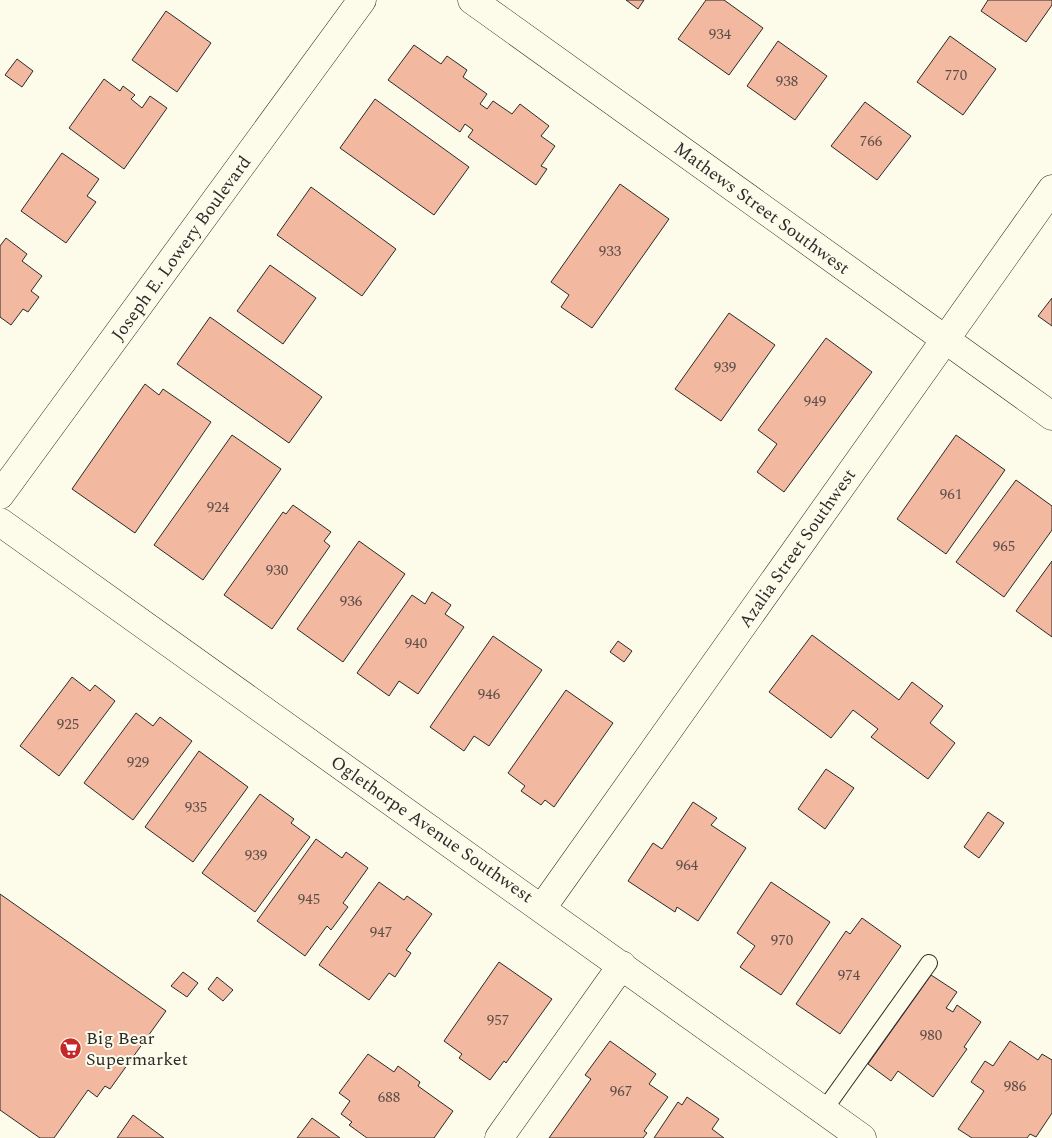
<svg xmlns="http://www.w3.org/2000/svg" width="1052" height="1138" font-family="Spectral,serif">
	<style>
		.building { fill: #f2b8a0; stroke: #2b2b2b }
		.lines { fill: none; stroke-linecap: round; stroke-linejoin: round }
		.service-casing { stroke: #2b2b2b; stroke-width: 18 }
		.minor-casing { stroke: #2b2b2b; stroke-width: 29 }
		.tertiary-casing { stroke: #2b2b2b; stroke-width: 29 }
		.service { stroke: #fdfbea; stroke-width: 16 }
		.minor { stroke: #fdfbea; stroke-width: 28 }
		.tertiary { stroke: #fdfbea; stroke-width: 28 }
		.labels { text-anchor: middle; stroke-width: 4; stroke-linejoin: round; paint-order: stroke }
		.number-label { font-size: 15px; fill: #5d4e48 }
		.street-label { font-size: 18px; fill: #2b2b2b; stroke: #fdfbea }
		.poi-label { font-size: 18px; fill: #2b2b2b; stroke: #fdfbea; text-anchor: start }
	</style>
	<rect width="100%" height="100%" fill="#fdfbea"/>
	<path class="building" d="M 626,0 L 644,0 L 638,9 Z
		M 706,0 L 724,0 L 763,28 L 729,75 L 678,39 Z
		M 988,0 L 1052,0 L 1052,5 L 1026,42 L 981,11 Z
		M 166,11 L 211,43 L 177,92 L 132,60 Z
		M 950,36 L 996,69 L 963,115 L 917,82 Z
		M 778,41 L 827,76 L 795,120 L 747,86 Z
		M 414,45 L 441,64 L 447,56 L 467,70 L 463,77 L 487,94 L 480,104 L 487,109 L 493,101 L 512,114 L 520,104 L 549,126 L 541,136 L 555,146 L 541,166 L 547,169 L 536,185 L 468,137 L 473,130 L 465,124 L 460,132 L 388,80 Z
		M 17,59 L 33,71 L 22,87 L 5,75 Z
		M 104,79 L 120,91 L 123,86 L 135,95 L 131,99 L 142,108 L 150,96 L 167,108 L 124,169 L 69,128 Z
		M 375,99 L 469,167 L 434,215 L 340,148 Z
		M 865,102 L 911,136 L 877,180 L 831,146 Z
		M 62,153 L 99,179 L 87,196 L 96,202 L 66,243 L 21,211 Z
		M 620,184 L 669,219 L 592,328 L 561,307 L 569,295 L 551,282 Z
		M 311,187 L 396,249 L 362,296 L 277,235 Z
		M 6,238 L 27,254 L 22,261 L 42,276 L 31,291 L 39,297 L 28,312 L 23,309 L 11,325 L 0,317 L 0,246 Z
		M 270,265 L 316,298 L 283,344 L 237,311 Z
		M 1052,298 L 1052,326 L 1038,316 Z
		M 729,313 L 775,345 L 721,421 L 675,389 Z
		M 210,317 L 322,397 L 289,443 L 177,364 Z
		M 826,338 L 872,372 L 784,492 L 757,472 L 777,444 L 758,430 Z
		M 145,384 L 159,395 L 163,389 L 211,422 L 135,533 L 72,489 Z
		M 232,435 L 281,469 L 203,580 L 154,545 Z
		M 956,435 L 1005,470 L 946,554 L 897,519 Z
		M 1016,480 L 1052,506 L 1052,530 L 1004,597 L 956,562 Z
		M 293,505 L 331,532 L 324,541 L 330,546 L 272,629 L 224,595 L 283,512 L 286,514 Z
		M 359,541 L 405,574 L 343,662 L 297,629 Z
		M 1052,561 L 1052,637 L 1016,611 Z
		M 432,592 L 451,605 L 445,614 L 464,627 L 418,694 L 399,681 L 389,696 L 357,673 L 412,595 L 425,604 Z
		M 812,635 L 899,700 L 912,682 L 943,706 L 930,723 L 955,743 L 928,779 L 871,737 L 878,729 L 853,710 L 831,738 L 769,692 Z
		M 493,636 L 542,670 L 489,746 L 474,736 L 464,751 L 430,727 Z
		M 618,641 L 632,651 L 624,662 L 610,652 Z
		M 72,677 L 90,691 L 95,685 L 115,701 L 59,776 L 20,746 Z
		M 566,690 L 613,723 L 554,807 L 545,800 L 541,805 L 521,791 L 525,786 L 508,773 Z
		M 136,713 L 153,726 L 160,717 L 192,741 L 133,820 L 84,783 Z
		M 199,751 L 248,787 L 193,862 L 145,827 Z
		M 826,769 L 854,788 L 825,829 L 798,809 Z
		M 260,794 L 294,819 L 291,823 L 310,837 L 255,912 L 202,873 Z
		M 693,802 L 717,818 L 711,825 L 746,848 L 698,921 L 677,907 L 675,912 L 628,881 L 653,843 L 662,849 Z
		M 988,812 L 1004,823 L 979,858 L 964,847 Z
		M 316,839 L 342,858 L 346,852 L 368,868 L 343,903 L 348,907 L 331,930 L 327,926 L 305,956 L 257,921 Z
		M 379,882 L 404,900 L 407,896 L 432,914 L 406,950 L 411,953 L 395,977 L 389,973 L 369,1000 L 319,965 Z
		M 771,882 L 830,922 L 781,995 L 740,967 L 755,946 L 737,933 Z
		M 0,894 L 166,1011 L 110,1089 L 105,1086 L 97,1097 L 88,1090 L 54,1138 L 40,1138 L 0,1110 Z
		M 862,918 L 901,946 L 840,1034 L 796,1004 L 846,931 L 850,934 Z
		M 499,962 L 552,999 L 506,1063 L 504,1061 L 490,1080 L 459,1058 L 462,1054 L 444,1041 Z
		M 183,972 L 198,983 L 187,997 L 171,986 Z
		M 931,975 L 957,992 L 946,1008 L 953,1012 L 957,1005 L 981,1022 L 964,1047 L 967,1049 L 933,1097 L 898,1071 L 891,1081 L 868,1064 Z
		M 217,977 L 233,990 L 223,1001 L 208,989 Z
		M 610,1041 L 656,1074 L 649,1084 L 668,1097 L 644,1131 L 647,1133 L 643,1138 L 549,1138 L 591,1079 L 585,1075 Z
		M 1010,1041 L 1038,1060 L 1042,1054 L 1052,1060 L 1052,1113 L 1036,1137 L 1030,1134 L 1027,1138 L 972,1138 L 958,1129 L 984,1091 L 971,1082 L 985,1061 L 993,1066 Z
		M 368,1054 L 394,1072 L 398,1066 L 420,1082 L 418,1086 L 453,1111 L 434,1138 L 367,1138 L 349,1125 L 352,1122 L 341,1114 L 350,1101 L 339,1093 Z
		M 687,1097 L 719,1119 L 712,1129 L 724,1138 L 654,1138 L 678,1102 L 682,1105 Z
		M 133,1115 L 164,1138 L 117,1138 Z
		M 312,1118 L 340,1138 L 297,1138 Z"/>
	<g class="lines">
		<defs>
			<path id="service" d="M 824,1110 L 929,963"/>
			<path id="minor" d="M 472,0 L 1052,416
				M 0,522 L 862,1138
				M 542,908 L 1052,189
				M 499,1138 L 622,965"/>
			<path id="tertiary" d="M 0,495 L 362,0"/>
		</defs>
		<use href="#service" class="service-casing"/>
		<use href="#minor" class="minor-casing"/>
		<use href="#tertiary" class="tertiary-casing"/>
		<use href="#service" class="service"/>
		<use href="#minor" class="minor"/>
		<use href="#tertiary" class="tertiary"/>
	</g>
	<defs>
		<symbol id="supermarket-disc" viewBox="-11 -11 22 22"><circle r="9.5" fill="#c62828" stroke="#fdfbea"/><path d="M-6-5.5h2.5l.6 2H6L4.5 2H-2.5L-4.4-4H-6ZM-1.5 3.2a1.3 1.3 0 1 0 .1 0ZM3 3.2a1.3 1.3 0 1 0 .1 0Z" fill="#fff"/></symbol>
	</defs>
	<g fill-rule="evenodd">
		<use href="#supermarket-disc" x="58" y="1036" width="25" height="25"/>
	</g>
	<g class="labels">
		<g class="number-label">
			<text x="720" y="39">934</text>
			<text x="956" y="80">770</text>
			<text x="787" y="86">938</text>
			<text x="871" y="146">766</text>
			<text x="610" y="256">933</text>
			<text x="725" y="372">939</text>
			<text x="815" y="406">949</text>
			<text x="951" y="499">961</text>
			<text x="218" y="512">924</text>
			<text x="1004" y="551">965</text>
			<text x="277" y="575">930</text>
			<text x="351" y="606">936</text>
			<text x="416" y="648">940</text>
			<text x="489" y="699">946</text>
			<text x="68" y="729">925</text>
			<text x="138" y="767">929</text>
			<text x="196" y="812">935</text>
			<text x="256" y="860">939</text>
			<text x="687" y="870">964</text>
			<text x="309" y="904">945</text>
			<text x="381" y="937">947</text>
			<text x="782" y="945">970</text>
			<text x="849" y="980">974</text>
			<text x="498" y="1025">957</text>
			<text x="931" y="1040">980</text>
			<text x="1015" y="1091">986</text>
			<text x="621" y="1096">967</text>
			<text x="389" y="1102">688</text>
		</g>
		<g class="street-label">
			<text transform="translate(762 208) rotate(36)" y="6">Mathews Street Southwest</text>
			<text transform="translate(181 248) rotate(-54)" y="6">Joseph E. Lowery Boulevard</text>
			<text transform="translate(797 548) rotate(-55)" y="6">Azalia Street Southwest</text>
			<text transform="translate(432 829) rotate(35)" y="6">Oglethorpe Avenue Southwest</text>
		</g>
		<g class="poi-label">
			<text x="86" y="1044">Big Bear<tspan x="86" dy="21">Supermarket</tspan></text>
		</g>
	</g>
</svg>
